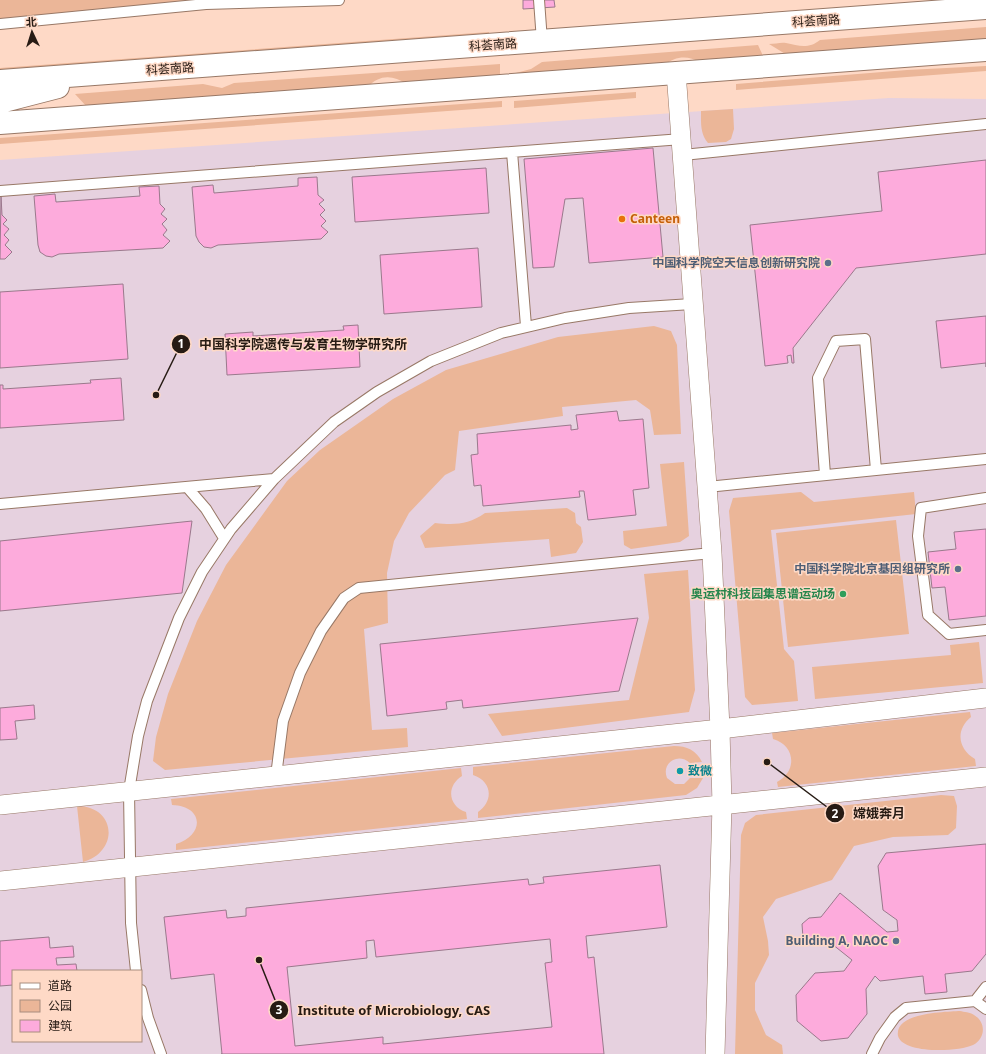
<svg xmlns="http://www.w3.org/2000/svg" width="986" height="1054" font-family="'Noto Sans','Noto Sans SC',sans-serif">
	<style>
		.commercial { fill: #e6d1df; fill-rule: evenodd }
		.green { fill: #ebb698 }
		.building { fill: #fdabdc; stroke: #9a798c; fill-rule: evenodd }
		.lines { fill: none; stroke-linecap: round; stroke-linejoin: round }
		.service-casing { stroke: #987866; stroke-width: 12 }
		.minor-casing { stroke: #987866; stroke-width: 20 }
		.tertiary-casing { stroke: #987866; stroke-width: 24 }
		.service { stroke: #fff; stroke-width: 10 }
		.minor { stroke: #fff; stroke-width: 19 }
		.tertiary { stroke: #fff; stroke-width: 22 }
		.food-dot { fill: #e8710a; stroke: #fed9c6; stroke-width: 1.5 }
		.service-dot { fill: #5c6f8a; stroke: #fed9c6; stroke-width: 1.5 }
		.leisure-dot { fill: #2e9e5b; stroke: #fed9c6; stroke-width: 1.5 }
		.culture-dot { fill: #0f9aa8; stroke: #fed9c6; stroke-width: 1.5 }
		.labels { text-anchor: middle; stroke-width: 3; stroke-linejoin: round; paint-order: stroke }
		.street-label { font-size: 12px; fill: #271b14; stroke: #fed9c6 }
		.food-label { font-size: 12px; font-weight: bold; fill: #c56008; stroke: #fed9c6; text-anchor: start }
		.service-label { font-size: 12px; font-weight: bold; fill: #4e5e75; stroke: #fed9c6; text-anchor: end }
		.leisure-label { font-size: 12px; font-weight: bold; fill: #27864d; stroke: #fed9c6; text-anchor: end }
		.culture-label { font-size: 12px; font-weight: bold; fill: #0d838f; stroke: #fed9c6; text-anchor: start }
		.leader { fill: none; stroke: #271b14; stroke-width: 1.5 }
		.callout-dot { fill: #271b14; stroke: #fed9c6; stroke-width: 1.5 }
		.mark-label { font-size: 12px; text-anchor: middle; font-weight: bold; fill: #fff }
		.callout-label { font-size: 13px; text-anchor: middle; font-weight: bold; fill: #271b14; stroke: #fed9c6; stroke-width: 3; stroke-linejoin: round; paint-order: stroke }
	</style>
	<rect width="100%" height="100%" fill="#fed9c6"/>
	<path class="commercial" d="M 889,98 L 986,99 L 986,1054 L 0,1054 L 0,160 ZM 13,971 L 141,971 L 141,1041 L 13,1041 Z"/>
	<path class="green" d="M 0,0 L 339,0 L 206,4 L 0,24 Z
		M 986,27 L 986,42 L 787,55 L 769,44 C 775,44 781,42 786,43 C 799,46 809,49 820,40 Z
		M 489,32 L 490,40 L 0,76 L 0,68 Z
		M 758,45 L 764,58 L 699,62 C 689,55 674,56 665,65 L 513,78 L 512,74 L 531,69 L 542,62 Z
		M 500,64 L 500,78 L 406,84 C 393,74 378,75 368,87 L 87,107 L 75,94 L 203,84 L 222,88 L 234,83 Z
		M 986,66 L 986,71 L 736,90 L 736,84 L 907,70 Z
		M 636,92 L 636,98 L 514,108 L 514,101 Z
		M 502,101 L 502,107 L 0,144 L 0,138 Z
		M 733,109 L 734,129 L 731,139 L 726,142 L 708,143 C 700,134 701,122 701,111 Z
		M 654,326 L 671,331 L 677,345 L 681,434 L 654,435 L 650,410 L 636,400 L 562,407 L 563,416 L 459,431 L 455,470 L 445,475 L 409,513 L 394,541 L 387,573 L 388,623 L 364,629 L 372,730 L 407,728 L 408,747 L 165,770 L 153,761 L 156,737 L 168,694 L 197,621 L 226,565 L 287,481 L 320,450 L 393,399 L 446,370 L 558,337 Z
		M 684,462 L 689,536 L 680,542 L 631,549 L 624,545 L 623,531 L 667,526 L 660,464 Z
		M 801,492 L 814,502 L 914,492 L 916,514 L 771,530 L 784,649 L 794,661 L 798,701 L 752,705 L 745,697 L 729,511 L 733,498 Z
		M 567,508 L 575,513 L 576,523 L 581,527 L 583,542 L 576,553 L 551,557 L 549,539 L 425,548 L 420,536 L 435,523 C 454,525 468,525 485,513 Z
		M 896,520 L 909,634 L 788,647 L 776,533 Z
		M 688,570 L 695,690 L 689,712 L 502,736 L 488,714 L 629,700 L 649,618 L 644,574 Z
		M 979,642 L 983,683 L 815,699 L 812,667 L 951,655 L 950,645 Z
		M 970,712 L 971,717 C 955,730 958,749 975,759 L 976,766 L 778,787 L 777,782 C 798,771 795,745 773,739 L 772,733 Z
		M 674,746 C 687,746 696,750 702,762 L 690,763 C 678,752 661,763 667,778 L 675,784 L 684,784 L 690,778 L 703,778 L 697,788 L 686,795 L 478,818 L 478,812 C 494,801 492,781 473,775 L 473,767 Z
		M 461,768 L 462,776 C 446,786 448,806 466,812 L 467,819 L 176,850 L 176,844 C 205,835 204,806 172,805 L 171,799 Z
		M 941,795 L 954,796 L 957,806 L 956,828 L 948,835 L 893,837 L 854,846 L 832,880 L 776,899 L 763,917 L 768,941 L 769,955 L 755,983 L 755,1010 L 766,1035 L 782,1045 L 783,1054 L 735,1054 L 741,835 L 745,823 L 756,815 Z
		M 77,806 C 116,806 120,851 83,862 Z
		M 960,1011 C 964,1012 970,1012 974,1015 C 986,1022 986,1038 973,1045 C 958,1052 903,1054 898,1036 C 894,1012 946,1012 960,1011 Z"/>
	<path class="building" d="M 523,0 L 554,0 L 555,7 L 523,9 Z
		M 653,148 L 663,257 L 589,263 L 583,198 L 565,199 L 554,267 L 533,268 L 524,159 Z
		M 986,160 L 986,254 L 856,268 L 793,348 L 794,363 L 792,363 L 791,355 L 787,356 L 788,363 L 765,366 L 750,225 L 882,211 L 878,172 Z
		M 486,168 L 489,213 L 355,222 L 352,177 Z
		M 317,177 L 318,195 L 324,200 L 319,204 L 325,210 L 320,215 L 326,221 L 321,226 L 328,232 L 321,239 L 218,245 L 211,248 L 204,247 L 199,242 L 196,236 L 192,187 L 213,185 L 214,193 L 298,186 L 298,178 Z
		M 159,186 L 160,204 L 165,209 L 161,214 L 167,219 L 162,224 L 167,230 L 163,235 L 170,241 L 163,248 L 59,254 L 52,257 L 46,256 L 40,252 L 38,245 L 34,196 L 55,194 L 56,202 L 140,196 L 139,187 Z
		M 1,196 L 2,215 L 7,220 L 3,224 L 9,229 L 4,235 L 9,240 L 5,245 L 12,252 L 5,259 L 0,259 Z
		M 478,248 L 482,307 L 384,314 L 380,255 Z
		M 123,284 L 128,359 L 0,368 L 0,292 Z
		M 986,316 L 986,367 L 986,363 L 941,368 L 936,321 Z
		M 358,325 L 360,367 L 227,375 L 225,334 L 253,332 L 253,336 L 344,330 L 343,326 Z
		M 121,378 L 124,420 L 0,428 L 0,385 L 3,385 L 3,389 L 91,383 L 90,380 Z
		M 617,411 L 619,421 L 643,419 L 649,488 L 633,490 L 636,515 L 588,520 L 584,491 L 579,491 L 580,497 L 483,506 L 481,485 L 474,486 L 471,455 L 478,454 L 477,434 L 571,425 L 571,430 L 578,429 L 576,415 Z
		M 192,521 L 182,593 L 0,611 L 0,541 Z
		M 986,529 L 986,616 L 949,620 L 945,587 L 932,588 L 928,552 L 956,549 L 954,532 Z
		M 638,618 L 619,691 L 463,708 L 462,700 L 446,702 L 447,709 L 387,716 L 380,644 Z
		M 34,705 L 35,719 L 15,721 L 17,739 L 0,740 L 0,708 Z
		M 986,844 L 986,954 L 972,971 L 945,974 L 947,992 L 925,994 L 923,976 L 880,981 L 875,976 L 866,989 L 867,1014 L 848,1038 L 821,1041 L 797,1021 L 796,995 L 815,973 L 844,971 L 852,960 L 832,944 L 810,945 L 803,938 L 802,924 L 809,918 L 821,917 L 840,893 L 887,932 L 898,931 L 897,920 L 883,910 L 878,866 L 886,853 Z
		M 660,865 L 667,927 L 586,936 L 588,958 L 594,957 L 604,1054 L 221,1054 L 222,1054 L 214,974 L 171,979 L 164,917 L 226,910 L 227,918 L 246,916 L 246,908 L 528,879 L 529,885 L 544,883 L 543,877 ZM 550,939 L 552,962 L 545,963 L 552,1027 L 383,1044 L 383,1037 L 295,1046 L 287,967 L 367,958 L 366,941 L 374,940 L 376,957 Z
		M 49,937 L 50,948 L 73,946 L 74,957 L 56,958 L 57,965 L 76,964 L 77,971 L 13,971 L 13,985 L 0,986 L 0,941 Z"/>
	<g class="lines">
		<defs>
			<path id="service" d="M 539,0 L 542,41
				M 0,24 L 206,4 L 339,0
				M 512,152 L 526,326
				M 683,155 L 986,124
				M 0,191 L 682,139
				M 825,475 L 818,378 L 836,341 L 865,339 L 876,470
				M 187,487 L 206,509 L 224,538
				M 707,487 L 986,459
				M 986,498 L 921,508 L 918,536 L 928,615 L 949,634 L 986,630
				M 0,504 L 274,479
				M 276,776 L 283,721 L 300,673 L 321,631 L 344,598 L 359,588 L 712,553
				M 136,971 L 131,923 L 129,791 L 138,736 L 147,701 L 179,618 L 202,572 L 231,529 L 274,479 L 334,422 L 377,392 L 431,361 L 501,333 L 565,318 L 629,308 L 692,304
				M 141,990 L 148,1018 L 161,1054
				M 975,1001 L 986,987
				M 872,1054 L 880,1038 L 895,1017 L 906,1008 L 975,1001 L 986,1009"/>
			<path id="minor" d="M 676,72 L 712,553 L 720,729 L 722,805 L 715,1054
				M 0,805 L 720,729 L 986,698
				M 0,881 L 986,777"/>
			<path id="tertiary" d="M 0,81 L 986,8
				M 0,102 L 58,87
				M 0,123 L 986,50"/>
		</defs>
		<use href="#service" class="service-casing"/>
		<use href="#minor" class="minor-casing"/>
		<use href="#tertiary" class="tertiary-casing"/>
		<use href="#service" class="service"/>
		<use href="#minor" class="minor"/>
		<use href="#tertiary" class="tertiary"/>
	</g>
	<circle class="food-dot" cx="622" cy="219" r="4"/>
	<g class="service-dot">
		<circle cx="828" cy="263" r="4"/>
		<circle cx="958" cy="569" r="4"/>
		<circle cx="896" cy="941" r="4"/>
	</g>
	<circle class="leisure-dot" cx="843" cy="594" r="4"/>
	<circle class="culture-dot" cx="680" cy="771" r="4"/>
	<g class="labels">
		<g class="street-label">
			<text transform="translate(816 21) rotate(-4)" y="4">科荟南路</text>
			<text transform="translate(493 45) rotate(-4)" y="4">科荟南路</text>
			<text transform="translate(170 69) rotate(-4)" y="4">科荟南路</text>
		</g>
		<g class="food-label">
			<text x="630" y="223">Canteen</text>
		</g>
		<g class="service-label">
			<text x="820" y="267">中国科学院空天信息创新研究院</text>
			<text x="950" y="573">中国科学院北京基因组研究所</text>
			<text x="888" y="945">Building A, NAOC</text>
		</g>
		<g class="leisure-label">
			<text x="835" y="598">奥运村科技园集思谱运动场</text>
		</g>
		<g class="culture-label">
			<text x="688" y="775">致微</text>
		</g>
	</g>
	<path class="leader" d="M156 395L181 344M767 762L835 813M259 960L279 1010"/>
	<g class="callout-dot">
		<circle cx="156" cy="395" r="4"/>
		<circle cx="767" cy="762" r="4"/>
		<circle cx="259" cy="960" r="4"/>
		<circle cx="181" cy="344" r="10"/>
		<circle cx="835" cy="813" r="10"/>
		<circle cx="279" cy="1010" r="10"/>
	</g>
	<g class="mark-label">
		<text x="181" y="348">1</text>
		<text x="835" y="818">2</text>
		<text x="279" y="1014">3</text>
	</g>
	<g class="callout-label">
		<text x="303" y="349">中国科学院遗传与发育生物学研究所</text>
		<text x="879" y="818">嫦娥奔月</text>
		<text x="394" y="1015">Institute of Microbiology, CAS</text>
	</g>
	<rect x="12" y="970" width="130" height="72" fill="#fed9c6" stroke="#a88d7f"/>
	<rect x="20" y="983" width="20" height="6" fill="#ffffff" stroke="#a88d7f"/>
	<text x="48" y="990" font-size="12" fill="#271b14">道路</text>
	<rect x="20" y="1000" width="20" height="12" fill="#ebb698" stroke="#a88d7f"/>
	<text x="48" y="1010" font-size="12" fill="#271b14">公园</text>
	<rect x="20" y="1020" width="20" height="12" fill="#fdabdc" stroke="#a88d7f"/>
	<text x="48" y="1030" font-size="12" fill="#271b14">建筑</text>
	<g transform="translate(32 32) rotate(356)" stroke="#fed9c6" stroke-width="3" paint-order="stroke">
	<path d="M0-3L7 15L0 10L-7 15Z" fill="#271b14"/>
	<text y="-6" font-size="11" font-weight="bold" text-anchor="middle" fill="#271b14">北</text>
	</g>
</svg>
